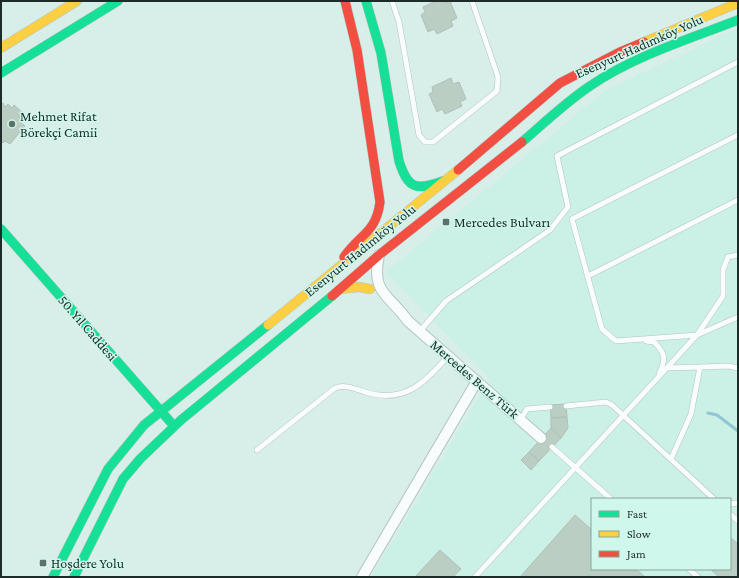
<svg xmlns="http://www.w3.org/2000/svg" width="739" height="578" font-family="'Crimson Pro',serif">
	<style>
		.built { fill: #cbf0e5; fill-rule: evenodd }
		.lines { fill: none; stroke-linecap: round; stroke-linejoin: round }
		.stream { stroke: #91c6d5; stroke-width: 3 }
		.building { fill: #bacec4; stroke: #b1c0b9 }
		.lane-casing { stroke: #b3c4bf; stroke-width: 6 }
		.street-casing { stroke: #b3c4bf; stroke-width: 12 }
		.fast-casing { stroke: #b3c4bf; stroke-width: 10 }
		.slow-casing { stroke: #b3c4bf; stroke-width: 10 }
		.jam-casing { stroke: #b3c4bf; stroke-width: 10 }
		.lane { stroke: #f9fcfc; stroke-width: 5 }
		.street { stroke: #f9fcfc; stroke-width: 10 }
		.fast { stroke: #16e098; stroke-width: 9 }
		.slow { stroke: #ffcf43; stroke-width: 9 }
		.jam { stroke: #f24e42; stroke-width: 9 }
		.poi-dot { fill: #5e706b; stroke: #cff7eb; stroke-width: 1.5 }
		.labels { text-anchor: middle; stroke-width: 3; stroke-linejoin: round; paint-order: stroke }
		.street-label { font-size: 14px; fill: #1d2c28; stroke: #cff7eb }
		.poi-label { font-size: 14px; fill: #1d2c28; stroke: #cff7eb; text-anchor: start }
	</style>
	<rect width="100%" height="100%" fill="#d8eee8"/>
	<path class="built" d="M 738,28 L 738,577 L 371,577 L 490,379 L 386,272 L 606,90 ZM 592,499 L 730,499 L 730,569 L 592,569 Z"/>
	<g class="lines">
		<path class="stream" d="M 708,413 L 717,415 L 738,431"/>
	</g>
	<path class="building" d="M 436,1 L 444,1 L 445,3 L 450,1 L 457,18 L 451,21 L 453,26 L 437,34 L 434,29 L 428,32 L 421,15 L 425,12 L 423,7 Z
		M 451,78 L 453,84 L 459,82 L 466,99 L 460,102 L 462,106 L 445,114 L 442,109 L 437,112 L 429,94 L 433,92 L 432,87 Z
		M 3,103 L 5,107 L 8,104 L 12,108 L 14,105 L 22,112 L 19,116 L 23,119 L 20,122 L 25,126 L 10,144 L 5,141 L 3,143 L 1,141 L 1,105 Z
		M 566,404 L 567,417 L 551,418 L 550,405 Z
		M 567,417 L 568,428 L 561,438 L 551,428 L 551,418 Z
		M 551,428 L 561,438 L 539,461 L 529,452 Z
		M 529,452 L 539,461 L 531,470 L 521,460 Z
		M 575,515 L 592,530 L 592,569 L 636,569 L 645,577 L 520,577 Z
		M 730,537 L 738,544 L 738,577 L 719,577 L 710,569 L 730,569 Z
		M 440,550 L 461,569 L 453,577 L 415,577 Z"/>
	<g class="lines">
		<defs>
			<path id="lane" d="M 392,1 L 399,22 L 419,135 L 425,142 L 433,142 L 497,91 L 498,77 L 472,1
				M 738,135 L 572,219 L 602,329 L 616,341 L 697,335 L 738,317
				M 588,276 L 738,200
				M 420,331 L 446,301 L 550,230 L 568,207 L 557,156 L 738,62
				M 646,341 L 654,342 C 666,354 666,359 659,374
				M 667,368 L 700,367
				M 566,406 L 606,402 L 612,405 L 714,499
				M 521,419 L 527,409 L 550,407
				M 552,447 L 611,499
				M 257,450 L 335,388 C 345,384 355,389 365,392 C 404,404 424,384 448,356
				M 671,459 L 691,414 L 700,367 L 729,366 L 738,368
				M 730,504 L 738,503
				M 730,514 L 738,521
				M 689,569 L 698,577
				M 475,577 L 697,335 L 723,296 L 723,270 L 728,257 L 738,255"/>
			<path id="street" d="M 379,255 C 371,294 388,293 408,321 L 541,438
				M 362,577 L 477,381"/>
			<path id="fast" d="M 366,1 L 381,53 L 399,161 C 408,189 416,191 443,181
				M 1,73 L 118,1
				M 522,142 C 544,123 566,102 590,86 C 634,56 689,39 738,20
				M 1,229 L 174,426
				M 53,577 L 108,469 L 144,425 L 268,325
				M 74,577 L 123,479 L 140,459 L 181,420 L 332,296"/>
			<path id="slow" d="M 644,42 L 738,3
				M 1,48 L 77,1
				M 340,289 L 359,287 L 370,289
				M 268,325 L 458,170"/>
			<path id="jam" d="M 458,170 L 560,83 L 620,52 L 644,42
				M 344,257 C 360,234 376,233 380,202 L 357,50 L 345,1
				M 332,296 L 379,255 L 522,142"/>
		</defs>
		<use href="#lane" class="lane-casing"/>
		<use href="#street" class="street-casing"/>
		<use href="#fast" class="fast-casing"/>
		<use href="#slow" class="slow-casing"/>
		<use href="#jam" class="jam-casing"/>
		<use href="#lane" class="lane"/>
		<use href="#street" class="street"/>
		<use href="#fast" class="fast"/>
		<use href="#slow" class="slow"/>
		<use href="#jam" class="jam"/>
	</g>
	<g class="poi-dot">
		<circle cx="12" cy="124" r="4"/>
		<rect x="442" y="218" width="8" height="8" rx="2"/>
		<rect x="39" y="559" width="8" height="8" rx="2"/>
	</g>
	<g class="labels">
		<g class="street-label">
			<text transform="translate(639 46) rotate(-24)" y="5">Esenyurt Hadımköy Yolu</text>
			<text transform="translate(360 250) rotate(-39)" y="5">Esenyurt Hadımköy Yolu</text>
			<text transform="translate(88 328) rotate(49)" y="5">50. Yıl Caddesi</text>
			<text transform="translate(475 379) rotate(41)" y="5">Mercedes Benz Türk</text>
		</g>
		<g class="poi-label">
			<text x="20" y="121">Mehmet Rifat<tspan x="20" dy="16">Börekçi Camii</tspan></text>
			<text x="454" y="227">Mercedes Bulvarı</text>
			<text x="51" y="568">Hoşdere Yolu</text>
		</g>
	</g>
	<rect width="739" height="578" fill="none" stroke="#1d2c28" stroke-width="4"/>
	<rect x="591" y="498" width="140" height="72" fill="#cff7eb" stroke="#88a69d"/>
	<rect x="599" y="511" width="20" height="6" fill="#16e098" stroke="#88a69d"/>
	<text x="627" y="518" font-size="12" fill="#1d2c28">Fast</text>
	<rect x="599" y="531" width="20" height="6" fill="#ffcf43" stroke="#88a69d"/>
	<text x="627" y="538" font-size="12" fill="#1d2c28">Slow</text>
	<rect x="599" y="551" width="20" height="6" fill="#f24e42" stroke="#88a69d"/>
	<text x="627" y="558" font-size="12" fill="#1d2c28">Jam</text>
</svg>
